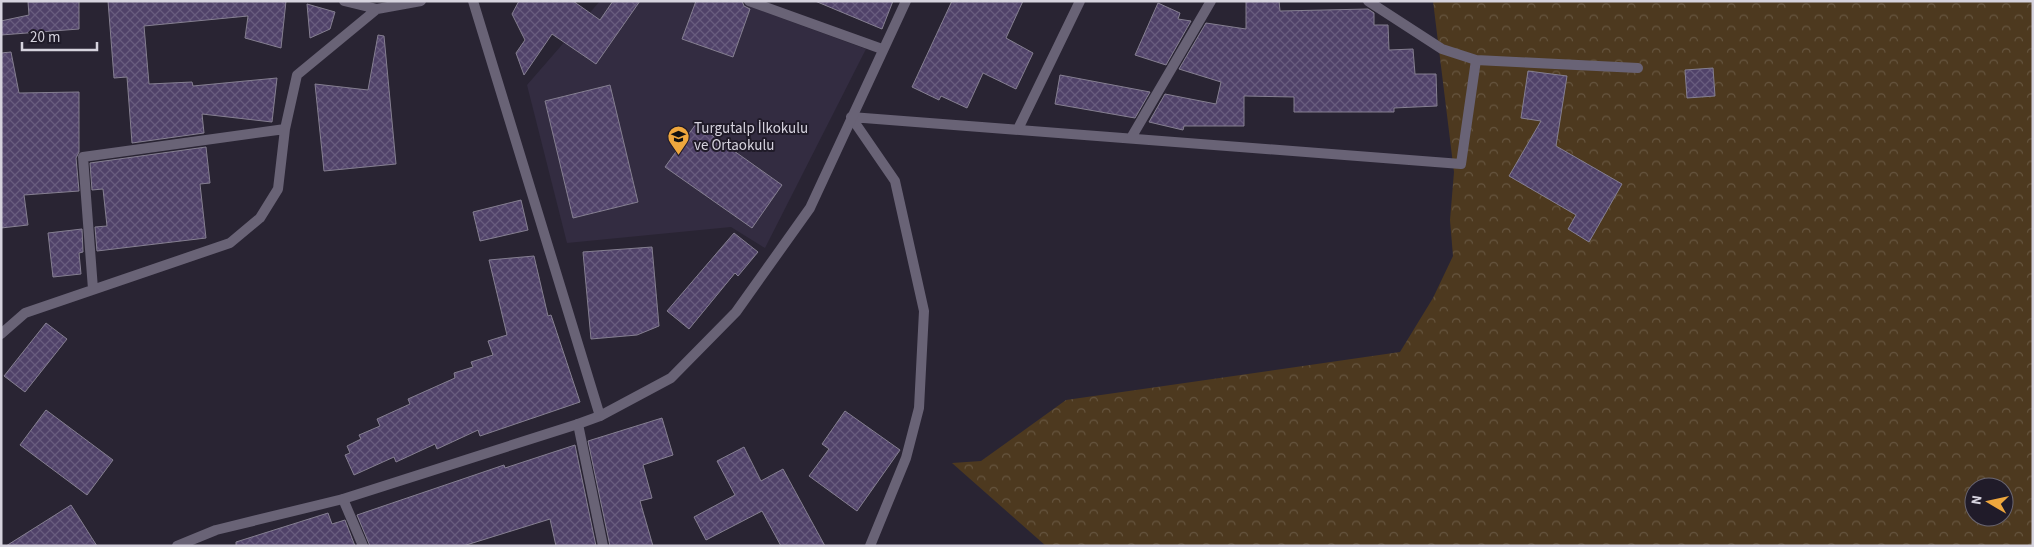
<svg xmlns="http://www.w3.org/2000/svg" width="2034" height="547" font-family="'Source Sans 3',sans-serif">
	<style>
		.built { fill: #332c41 }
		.forest { fill: url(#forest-crowns); fill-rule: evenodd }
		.building { fill: url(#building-cross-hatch); stroke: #857f91 }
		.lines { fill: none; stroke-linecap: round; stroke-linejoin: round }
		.minor { stroke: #696376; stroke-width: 10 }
		.tertiary { stroke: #696376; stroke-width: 10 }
		.labels { text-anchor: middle; stroke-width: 4; stroke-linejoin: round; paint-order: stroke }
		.poi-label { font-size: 15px; fill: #d6d3de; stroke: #201b29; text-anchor: start }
	</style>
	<defs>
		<pattern id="forest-crowns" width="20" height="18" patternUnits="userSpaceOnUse" patternTransform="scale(1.25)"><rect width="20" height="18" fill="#4d391f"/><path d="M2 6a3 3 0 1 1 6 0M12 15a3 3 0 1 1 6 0" fill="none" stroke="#66553f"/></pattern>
		<pattern id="building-cross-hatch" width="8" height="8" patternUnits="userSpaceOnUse" patternTransform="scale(1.25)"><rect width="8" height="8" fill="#504269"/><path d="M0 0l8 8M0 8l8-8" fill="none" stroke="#685c7e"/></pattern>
	</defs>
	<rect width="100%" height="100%" fill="#292433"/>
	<path class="built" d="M 600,1 L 735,1 L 866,49 L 765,248 L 731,227 L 567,243 L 527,85 Z"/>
	<path class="forest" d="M 1433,1 L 2033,1 L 2033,546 L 1046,546 L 952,463 L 981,461 L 1066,400 L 1400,352 L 1433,298 L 1453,256 L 1450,220 L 1454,172 ZM 1974,487 L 2004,487 L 2004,517 L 1974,517 Z"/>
	<path class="building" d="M 79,1 L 79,29 L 1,35 L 1,21 L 29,15 L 28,2 Z
		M 108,1 L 286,1 L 281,48 L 245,38 L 248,16 L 144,26 L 149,84 L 192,82 L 193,86 L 277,78 L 272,122 L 202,114 L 204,133 L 132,143 L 127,77 L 114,78 Z
		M 519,1 L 573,1 L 600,20 L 613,1 L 640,1 L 596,64 L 552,34 L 524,75 L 516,53 L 525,40 L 512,14 Z
		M 696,1 L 742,1 L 744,6 L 750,9 L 733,57 L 682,39 Z
		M 815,1 L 893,1 L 882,29 Z
		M 952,1 L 1023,1 L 1006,38 L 1033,53 L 1016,89 L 983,73 L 967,108 L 941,96 L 939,100 L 912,87 Z
		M 1246,1 L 1279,1 L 1280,11 L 1368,9 L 1374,13 L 1374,25 L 1388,25 L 1389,50 L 1413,49 L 1415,74 L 1436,74 L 1437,106 L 1394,108 L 1394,112 L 1294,112 L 1294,97 L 1244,96 L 1244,126 L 1184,126 L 1183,130 L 1149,122 L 1165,94 L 1216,104 L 1221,82 L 1179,69 L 1206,23 L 1246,29 Z
		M 1158,3 L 1180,13 L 1178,19 L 1191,21 L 1166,65 L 1135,55 Z
		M 307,4 L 335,12 L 330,29 L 310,38 Z
		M 378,35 L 384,36 L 396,164 L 324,171 L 315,84 L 368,90 Z
		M 11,52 L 19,93 L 79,92 L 79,152 L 76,158 L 79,191 L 24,195 L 28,225 L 1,228 L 1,53 Z
		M 1713,68 L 1715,96 L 1687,98 L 1685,70 Z
		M 1528,71 L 1567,76 L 1556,146 L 1622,184 L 1589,242 L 1568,229 L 1576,215 L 1509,176 L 1541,121 L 1521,118 Z
		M 1060,75 L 1150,92 L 1135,118 L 1055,104 Z
		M 610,85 L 638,202 L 573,218 L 545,101 Z
		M 696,124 L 782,185 L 752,228 L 665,167 Z
		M 206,147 L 210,183 L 200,184 L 206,238 L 97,251 L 95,227 L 107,226 L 103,189 L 92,190 L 90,163 Z
		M 521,200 L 528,230 L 480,241 L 473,212 Z
		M 82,229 L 83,252 L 79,253 L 81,274 L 53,277 L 48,233 Z
		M 734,233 L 758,252 L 738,276 L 735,273 L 689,329 L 667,311 Z
		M 652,247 L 659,326 L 637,335 L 591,339 L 583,252 Z
		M 534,256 L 548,316 L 551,315 L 580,402 L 480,436 L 478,430 L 437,449 L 435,444 L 396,462 L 394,457 L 354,475 L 345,455 L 350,453 L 347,446 L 361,439 L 359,435 L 380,426 L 377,419 L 410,404 L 408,399 L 455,378 L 454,373 L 473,367 L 471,362 L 493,355 L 488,341 L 507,335 L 489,260 Z
		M 46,323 L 67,339 L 25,392 L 4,376 Z
		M 46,410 L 113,460 L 87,495 L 20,445 Z
		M 845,411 L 900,450 L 857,511 L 809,476 L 829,449 L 822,444 Z
		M 662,418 L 673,455 L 643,465 L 652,498 L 640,501 L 653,546 L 610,546 L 588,441 Z
		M 575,445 L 596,546 L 556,546 L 550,519 L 463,546 L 370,546 L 357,515 L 504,465 L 505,468 Z
		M 744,447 L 761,481 L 783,469 L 825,546 L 781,546 L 762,511 L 706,540 L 694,517 L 735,495 L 717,461 Z
		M 71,505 L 97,546 L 6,546 Z
		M 328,513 L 332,524 L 345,520 L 355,546 L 236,546 L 236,542 Z"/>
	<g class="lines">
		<path class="minor" d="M 344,1 L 377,9 L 421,1
			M 473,1 L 600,416
			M 749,1 L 882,49
			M 1368,1 L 1442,49 L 1476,60 L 1638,68
			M 851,117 L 1461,164 L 1476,60
			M 851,117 L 895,181 L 924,311 L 919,408 L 906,458 L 870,546
			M 1018,129 L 1080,1
			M 1131,138 L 1211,1
			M 93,289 L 83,157 L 285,129
			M 1,334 L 25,313 L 230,243 L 260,218 L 278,189 L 285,129 L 297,75 L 377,9
			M 578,424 L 603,546
			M 343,499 L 363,546"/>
		<path class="tertiary" d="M 177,546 L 216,530 L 343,499 L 578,424 L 600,416 L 671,378 L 736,312 L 810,208 L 906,1"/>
	</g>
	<defs>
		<symbol id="school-pin" viewBox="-11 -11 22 30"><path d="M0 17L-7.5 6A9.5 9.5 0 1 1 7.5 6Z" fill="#efa73d" stroke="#201b29"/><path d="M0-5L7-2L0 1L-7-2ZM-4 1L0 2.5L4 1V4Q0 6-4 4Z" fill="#111"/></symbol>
	</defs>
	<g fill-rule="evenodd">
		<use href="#school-pin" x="666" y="124" width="25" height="34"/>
	</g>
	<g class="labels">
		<g class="poi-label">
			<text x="694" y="133">Turgutalp İlkokulu<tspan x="694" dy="17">ve Ortaokulu</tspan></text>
		</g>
	</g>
	<rect width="2034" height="547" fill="none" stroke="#d6d3de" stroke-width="5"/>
	<g transform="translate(1989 502) rotate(279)"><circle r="24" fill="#201b29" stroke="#696571"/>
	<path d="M0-4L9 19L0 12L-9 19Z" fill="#efa73d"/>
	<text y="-8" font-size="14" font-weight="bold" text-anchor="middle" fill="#d6d3de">N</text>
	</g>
	<path d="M22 42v8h75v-8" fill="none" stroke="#d6d3de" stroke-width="2.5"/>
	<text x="30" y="42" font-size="15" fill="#d6d3de" stroke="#201b29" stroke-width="4" paint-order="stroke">20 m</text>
</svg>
